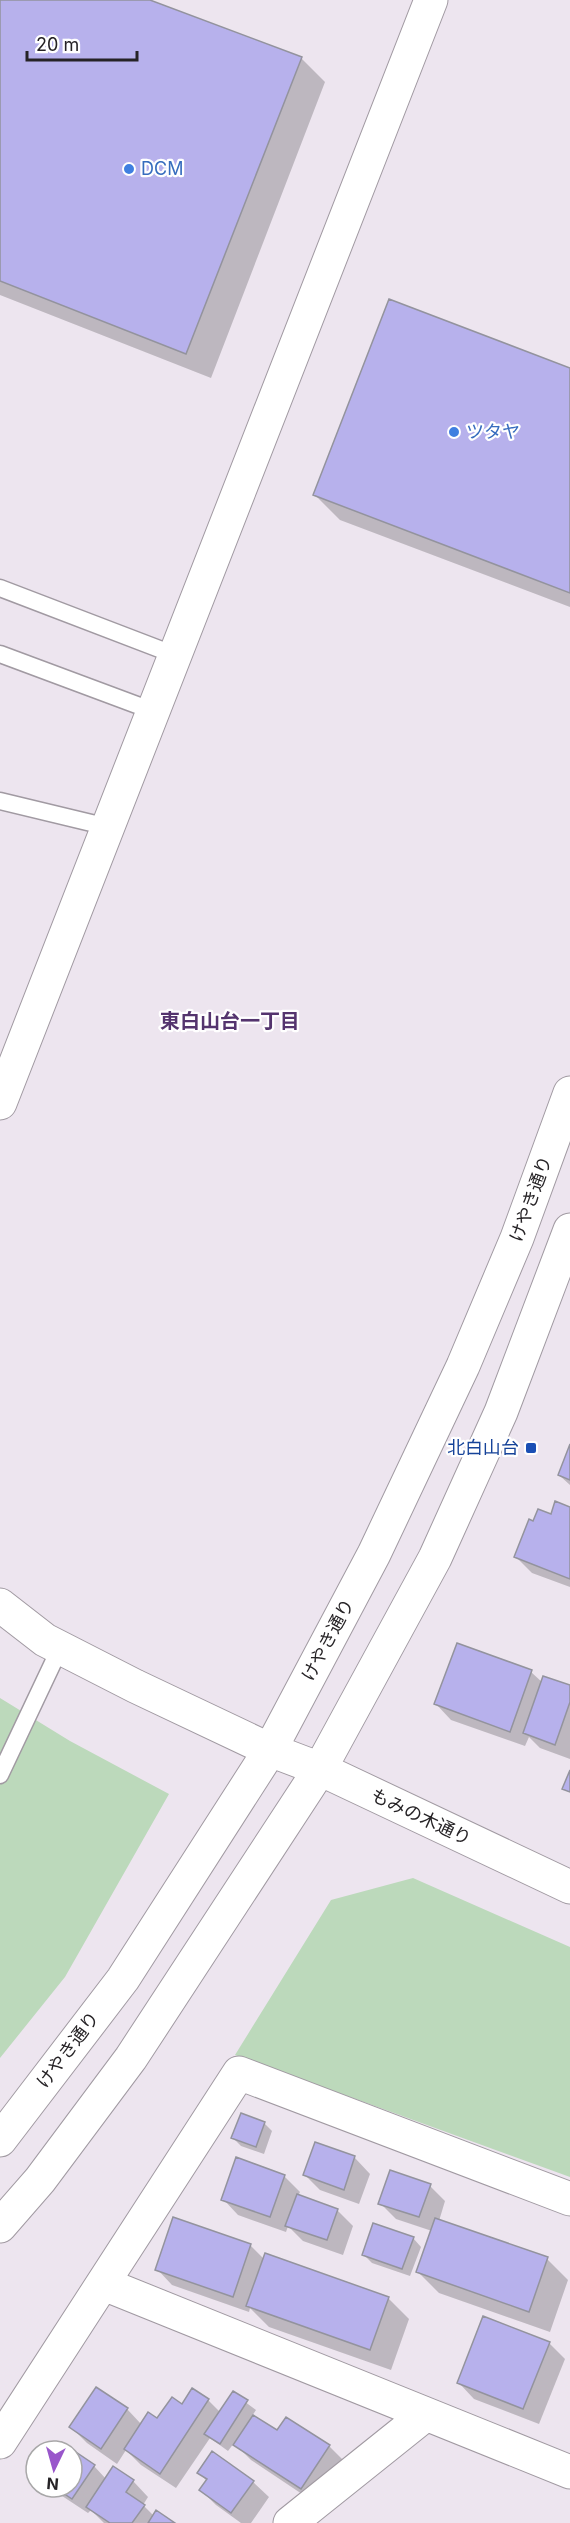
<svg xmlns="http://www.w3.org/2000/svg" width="570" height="2523" font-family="Inter,'Noto Sans JP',sans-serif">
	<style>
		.green { fill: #bcd9bb }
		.shadow { fill: #0003 }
		.building { fill: #b7b1ec; stroke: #93939d; stroke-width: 1.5 }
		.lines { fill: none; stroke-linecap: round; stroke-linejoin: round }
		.lane-casing { stroke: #a19aa2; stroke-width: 19 }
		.street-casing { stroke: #a19aa2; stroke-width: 35 }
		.secondary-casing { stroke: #a19aa2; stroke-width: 35 }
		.lane { stroke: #fff; stroke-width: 16 }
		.street { stroke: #fff; stroke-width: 33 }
		.secondary { stroke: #fff; stroke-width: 33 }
		.shop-dot { fill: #3f7fe0; stroke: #fff; stroke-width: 2 }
		.transit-dot { fill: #1a4fb4; stroke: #fff; stroke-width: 2 }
		.labels { text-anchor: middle; stroke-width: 4.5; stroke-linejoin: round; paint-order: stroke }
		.shop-label { font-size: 18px; fill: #366cbe; stroke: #fff; text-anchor: start }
		.street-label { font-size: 18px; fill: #262326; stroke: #fff }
		.transit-label { font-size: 18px; fill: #164399; stroke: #fff; text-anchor: end }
		.neighbourhood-label { font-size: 20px; font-weight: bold; fill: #54346e; stroke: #fff }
	</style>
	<rect width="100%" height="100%" fill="#ede5ef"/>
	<path class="green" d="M 0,1698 L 70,1741 L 169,1794 L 65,1977 L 0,2058 Z
		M 413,1878 L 570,1947 L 570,2177 L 235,2055 L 331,1900 Z"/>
	<path class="shadow" d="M 0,0 L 146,0 L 301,58 L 325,82 L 211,378 L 0,295 Z
		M 570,370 L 570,607 L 340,520 L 315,495 Z
		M 570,1448 L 570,1485 L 559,1475 Z
		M 570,1508 L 570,1587 L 532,1573 L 516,1557 L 534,1522 Z
		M 531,1672 L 543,1683 L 570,1687 L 570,1759 L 540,1748 L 529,1737 L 525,1746 L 451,1720 L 436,1704 Z
		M 264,2123 L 272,2131 L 264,2154 L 241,2146 L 233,2138 Z
		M 316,2144 L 355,2158 L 370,2174 L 359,2204 L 320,2190 L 305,2175 Z
		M 284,2176 L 300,2192 L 298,2196 L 337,2210 L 353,2226 L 343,2255 L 303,2241 L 288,2226 L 286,2232 L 238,2215 L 223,2199 Z
		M 430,2186 L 445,2201 L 439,2221 L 547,2259 L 568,2280 L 550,2332 L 439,2293 L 418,2272 L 432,2231 L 396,2219 L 380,2203 Z
		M 174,2219 L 251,2246 L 264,2259 L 388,2298 L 409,2319 L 391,2370 L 269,2327 L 250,2308 L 249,2312 L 172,2285 L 157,2269 Z
		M 413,2238 L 421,2247 L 410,2276 L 372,2263 L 364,2255 Z
		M 549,2343 L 565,2359 L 539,2424 L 474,2399 L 459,2383 Z
		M 193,2390 L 209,2401 L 220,2412 L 233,2393 L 256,2410 L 252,2416 L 277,2432 L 287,2419 L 329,2446 L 345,2462 L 317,2504 L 251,2460 L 234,2443 L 228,2451 L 210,2438 L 176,2488 L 141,2465 L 126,2450 L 117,2464 L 87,2443 L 71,2427 L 127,2409 L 142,2425 L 158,2420 L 182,2406 Z
		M 72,2452 L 94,2466 L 106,2479 L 133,2481 L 148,2497 L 143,2505 L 154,2516 L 172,2523 L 104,2523 L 91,2510 L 88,2513 L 56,2492 L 51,2487 L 72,2487 Z
		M 199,2473 L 253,2482 L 269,2497 L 251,2523 L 241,2523 L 216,2505 L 201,2490 L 207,2481 Z"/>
	<path class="building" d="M 0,0 L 150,0 L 302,57 L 186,354 L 0,281 Z
		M 389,299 L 570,368 L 570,593 L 313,495 Z
		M 570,1444 L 570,1480 L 558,1475 Z
		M 555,1501 L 570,1507 L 570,1579 L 514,1557 L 529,1519 L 533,1521 L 538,1509 L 551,1514 Z
		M 457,1643 L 532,1670 L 510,1732 L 434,1704 Z
		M 543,1676 L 570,1685 L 570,1702 L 555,1745 L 523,1733 Z
		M 570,1770 L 570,1792 L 562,1789 Z
		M 241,2113 L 265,2122 L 256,2147 L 231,2138 Z
		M 315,2142 L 355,2156 L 344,2190 L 303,2175 Z
		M 236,2157 L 285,2175 L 270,2217 L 221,2200 Z
		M 390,2170 L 431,2184 L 419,2217 L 378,2204 Z
		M 297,2194 L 338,2209 L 327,2240 L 285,2226 Z
		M 173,2217 L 251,2244 L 233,2297 L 155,2270 Z
		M 435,2218 L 548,2257 L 529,2312 L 416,2272 Z
		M 373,2223 L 414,2237 L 402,2269 L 362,2255 Z
		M 265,2253 L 389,2297 L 370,2350 L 246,2306 Z
		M 483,2316 L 550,2342 L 523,2409 L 457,2383 Z
		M 96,2387 L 128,2408 L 101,2449 L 69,2427 Z
		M 192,2388 L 209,2399 L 160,2474 L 124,2449 L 148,2412 L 157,2418 L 172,2397 L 182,2404 Z
		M 233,2391 L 248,2400 L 220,2444 L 204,2434 Z
		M 253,2415 L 277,2430 L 286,2417 L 330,2445 L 301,2489 L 233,2445 Z
		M 61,2442 L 95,2465 L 72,2499 L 54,2487 L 72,2487 L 72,2451 L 55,2451 Z
		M 212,2451 L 254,2481 L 231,2513 L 199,2490 L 207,2479 L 197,2473 Z
		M 113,2466 L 134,2480 L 126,2492 L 145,2505 L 132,2523 L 110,2523 L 86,2507 Z
		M 156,2510 L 175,2523 L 148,2523 Z"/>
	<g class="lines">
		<defs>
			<path id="lane" d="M 0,588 L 175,655
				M 0,654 L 153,711
				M 0,801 L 108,827
				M 0,1775 L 60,1648"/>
			<path id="street" d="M 0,1103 L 431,0
				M 0,1605 L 45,1640 L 135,1686 L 270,1750
				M 104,2284 L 570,2472
				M 0,2442 L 239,2073 L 570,2199
				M 290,2523 L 426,2414"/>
			<path id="secondary" d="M 270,1750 L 320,1769 L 570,1887
				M 0,2140 L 123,1979 L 270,1750 L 374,1554 L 463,1366 L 517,1238 L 570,1093
				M 0,2226 L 40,2180 L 131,2058 L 320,1769 L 435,1558 L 501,1412 L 570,1230"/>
		</defs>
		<use href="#lane" class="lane-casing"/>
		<use href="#street" class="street-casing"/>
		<use href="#secondary" class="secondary-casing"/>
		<use href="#lane" class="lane"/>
		<use href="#street" class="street"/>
		<use href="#secondary" class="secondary"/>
	</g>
	<g class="shop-dot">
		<circle cx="129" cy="169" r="6"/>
		<circle cx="454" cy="432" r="6"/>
	</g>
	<rect class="transit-dot" x="525" y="1442" width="12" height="12" rx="3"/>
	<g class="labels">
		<g class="shop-label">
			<text x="141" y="175">DCM</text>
			<text x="466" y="438">ツタヤ</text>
		</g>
		<g class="street-label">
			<text transform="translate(531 1199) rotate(-70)" y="6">けやき通り</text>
			<text transform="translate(328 1640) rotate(-62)" y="6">けやき通り</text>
			<text transform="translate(421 1817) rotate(25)" y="6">もみの木通り</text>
			<text transform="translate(68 2050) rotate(-53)" y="6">けやき通り</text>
		</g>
		<g class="transit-label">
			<text x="519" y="1454">北白山台</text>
		</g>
		<g class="neighbourhood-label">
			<text x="230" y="1028">東白山台一丁目</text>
		</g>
	</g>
	<g transform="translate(54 2469) rotate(185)"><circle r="28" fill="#ffffff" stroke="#a8a7a8" stroke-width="1.5"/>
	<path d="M0-4.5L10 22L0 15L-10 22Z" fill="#9956cb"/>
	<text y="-9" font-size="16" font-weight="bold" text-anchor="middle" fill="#262326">N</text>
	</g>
	<path d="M27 51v9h110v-9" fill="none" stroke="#262326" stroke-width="3"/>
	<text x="36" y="51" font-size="18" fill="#262326" stroke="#ffffff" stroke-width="4.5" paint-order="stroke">20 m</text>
</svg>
